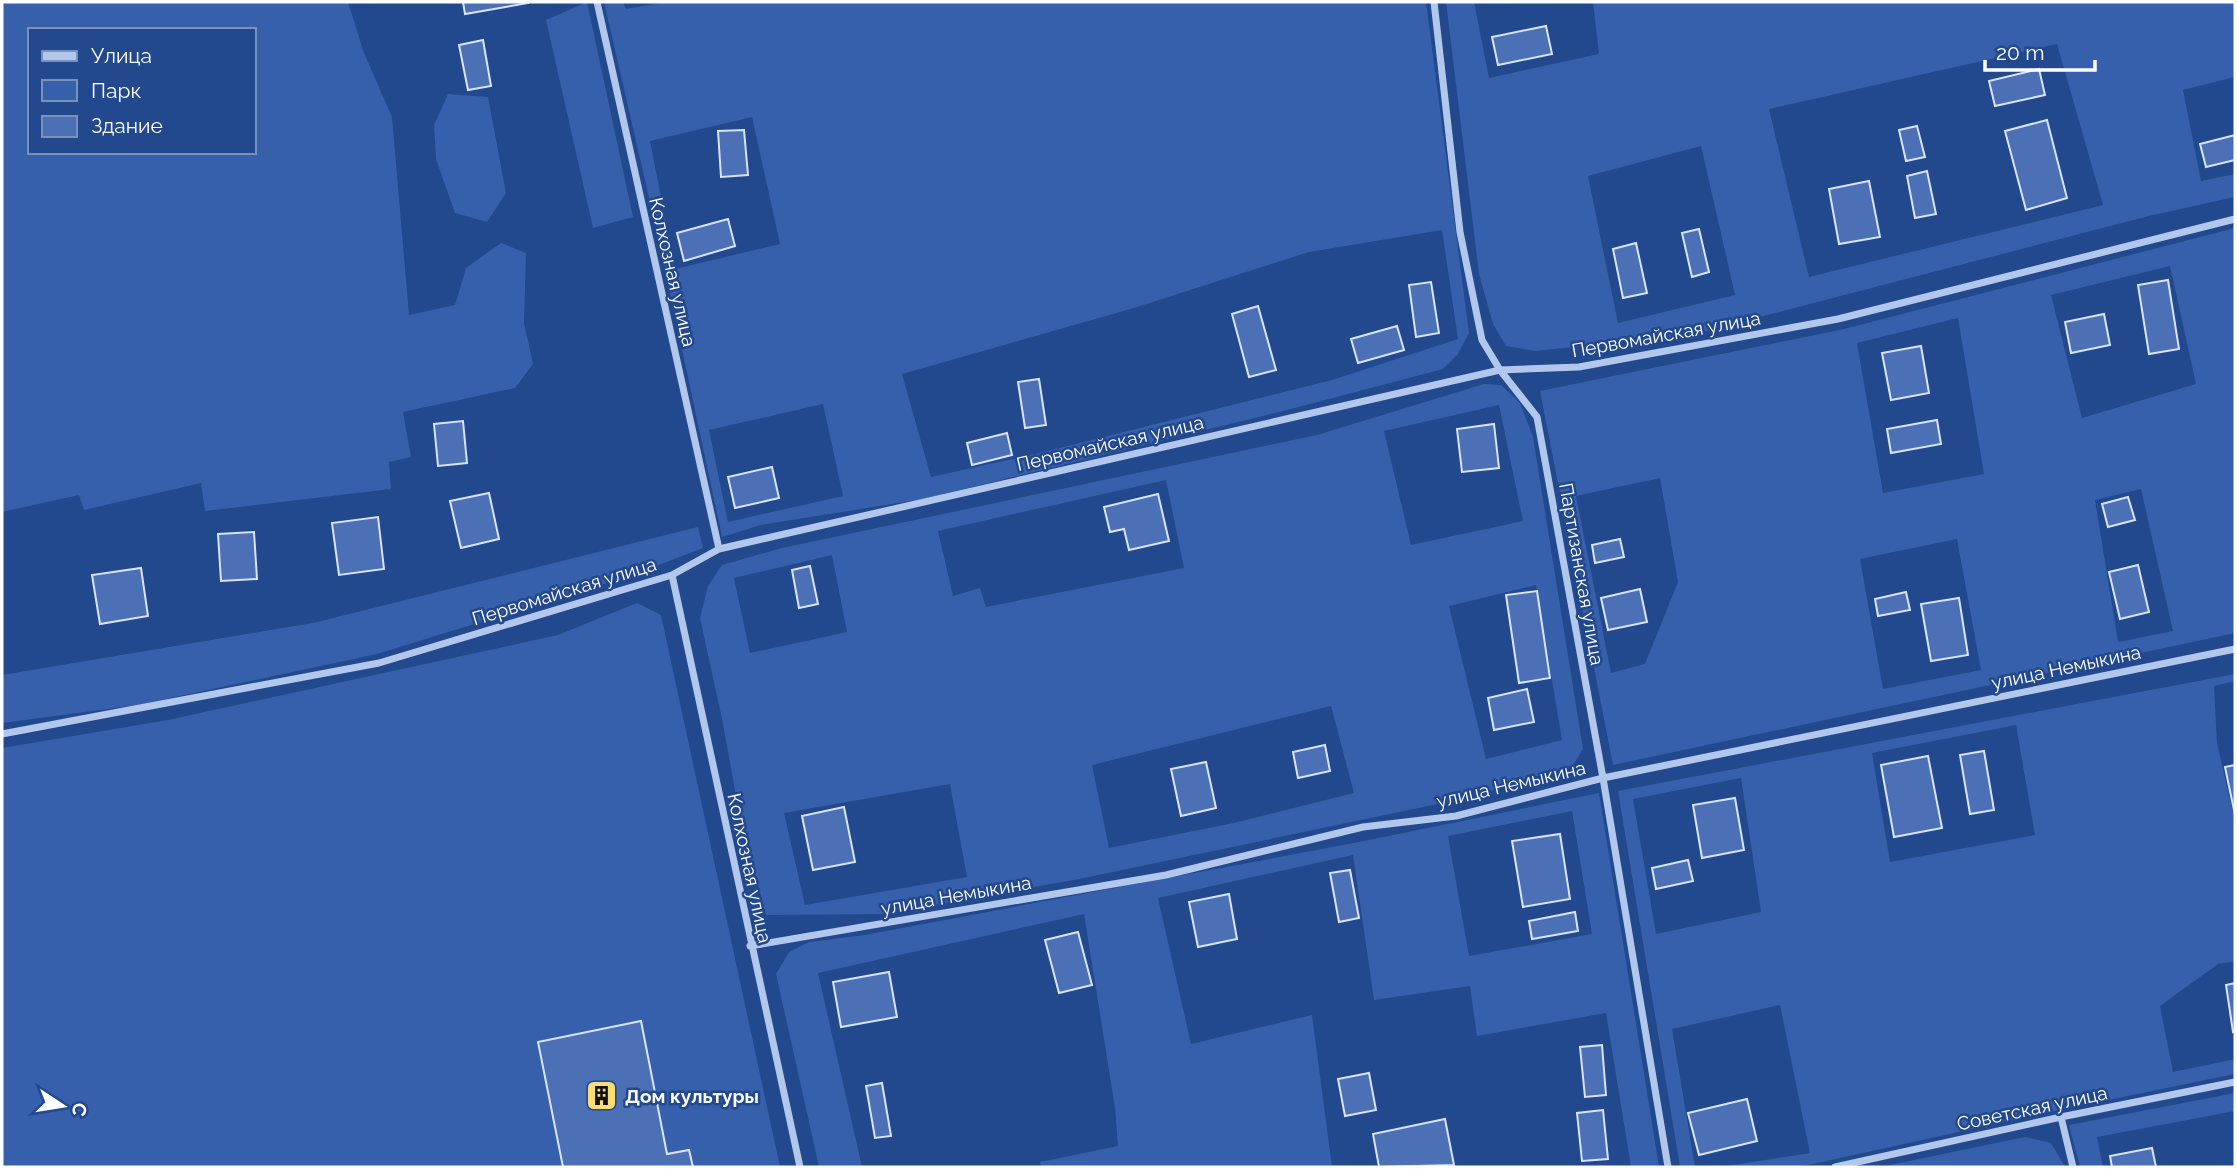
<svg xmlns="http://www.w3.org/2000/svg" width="2237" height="1169" font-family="Raleway,sans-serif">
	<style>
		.green { fill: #3660ab; fill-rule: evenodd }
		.building { fill: #4b70b5; stroke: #d7e3f9; stroke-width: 2 }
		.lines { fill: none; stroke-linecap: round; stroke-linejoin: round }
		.minor { stroke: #b2c7ec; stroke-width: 7 }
		.labels { text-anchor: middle; stroke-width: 5; stroke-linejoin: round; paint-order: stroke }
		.street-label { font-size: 19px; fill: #fff; stroke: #22488e }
		.poi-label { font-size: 19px; font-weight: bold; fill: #fff; stroke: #22488e; text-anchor: start }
	</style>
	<rect width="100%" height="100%" fill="#22488e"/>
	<path class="green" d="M 2,2 L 348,2 L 364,53 L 392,117 L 409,315 L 455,305 L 466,268 L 501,243 L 526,253 L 524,323 L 533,364 L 515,388 L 403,412 L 411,457 L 389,462 L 391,489 L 205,511 L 201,483 L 84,510 L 79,495 L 2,512 ZM 30,30 L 254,30 L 254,152 L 30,152 Z
		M 587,2 L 633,217 L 593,228 L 546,20 Z
		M 604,2 L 623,2 L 626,9 L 665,2 L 1426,2 L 1469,333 L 1458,354 L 1443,369 L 1291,409 L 923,499 L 761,525 L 722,537 L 659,241 ZM 752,117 L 780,244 L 675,269 L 650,141 ZM 1442,230 L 1458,339 L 1332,380 L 1044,452 L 931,477 L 902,374 L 1134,308 L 1309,252 ZM 823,404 L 843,496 L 728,522 L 709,430 Z
		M 1446,2 L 1474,2 L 1489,78 L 1599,54 L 1593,2 L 2235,2 L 2235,77 L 2183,90 L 2201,181 L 2235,174 L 2235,197 L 2149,216 L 1690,335 L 1535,351 L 1506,346 L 1493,324 L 1479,274 ZM 2057,44 L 2103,205 L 1809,277 L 1769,109 ZM 1701,146 L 1735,295 L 1618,323 L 1588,176 Z
		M 448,94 L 488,97 L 506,193 L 487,222 L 455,213 L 436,159 L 434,125 Z
		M 2235,228 L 2235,633 L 1613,765 L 1540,391 L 1844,329 ZM 2170,266 L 2196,384 L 2082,418 L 2051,295 ZM 1958,318 L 1984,474 L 1883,493 L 1857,343 ZM 1660,478 L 1678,582 L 1645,664 L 1611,673 L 1576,496 ZM 2141,489 L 2173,631 L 2118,642 L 2095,500 ZM 1957,539 L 1981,670 L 1883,689 L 1860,559 Z
		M 1484,384 L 1501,385 L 1520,403 L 1533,437 L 1583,749 L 1573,765 L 1471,797 L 1079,879 L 885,914 L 766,915 L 739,812 L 722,719 L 700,618 L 708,586 L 722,565 L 782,548 L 1317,435 ZM 1499,405 L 1523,521 L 1411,545 L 1384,431 ZM 1166,480 L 1184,568 L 986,607 L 980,588 L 953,596 L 938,531 ZM 832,555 L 847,632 L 750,653 L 734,578 ZM 1536,585 L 1562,740 L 1486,759 L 1449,606 ZM 1331,706 L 1354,793 L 1234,823 L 1109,848 L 1092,765 ZM 950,784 L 967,877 L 805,905 L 784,813 Z
		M 698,527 L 703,548 L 630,576 L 377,654 L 138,705 L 2,723 L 2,675 L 313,623 Z
		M 637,603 L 661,615 L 780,1167 L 4,1167 L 2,1154 L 2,748 L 168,720 L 558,635 Z
		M 2235,674 L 2235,681 L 2214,686 L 2217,743 L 2235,822 L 2235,961 L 2218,964 L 2160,1006 L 2173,1072 L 2235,1059 L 2235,1074 L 2050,1112 L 1799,1167 L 1720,1167 L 1810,1153 L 1780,1005 L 1672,1029 L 1695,1167 L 1680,1167 L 1618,791 ZM 2016,725 L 2035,835 L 1890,862 L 1872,753 ZM 1741,778 L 1761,912 L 1656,934 L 1633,799 Z
		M 1599,793 L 1659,1167 L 1631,1167 L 1606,1013 L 1477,1036 L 1470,986 L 1374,1000 L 1353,855 L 1158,898 L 1191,1044 L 1312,1015 L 1332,1167 L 1041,1167 L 1040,1162 L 1118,1146 L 1115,1108 L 1084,914 L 818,973 L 862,1167 L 819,1167 L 776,974 L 789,952 L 809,942 L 865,935 L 1359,842 ZM 1572,811 L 1592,934 L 1469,956 L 1448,836 Z
		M 2235,1093 L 2235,1111 L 2097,1137 L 2103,1167 L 2080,1167 L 2069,1125 Z
		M 2025,1137 L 2051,1143 L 2065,1167 L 1880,1167 Z"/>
	<path class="building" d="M 463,2 L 528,2 L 528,3 L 465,14 Z
		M 1546,26 L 1552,54 L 1498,65 L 1492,37 Z
		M 483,40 L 491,86 L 468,90 L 459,45 Z
		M 2039,69 L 2045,95 L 1995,106 L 1989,81 Z
		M 2047,120 L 2067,198 L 2026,210 L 2005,131 Z
		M 1917,126 L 1925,157 L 1906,161 L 1899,130 Z
		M 744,130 L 748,175 L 721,177 L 718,131 Z
		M 2235,135 L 2235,160 L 2206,167 L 2200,144 Z
		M 1927,171 L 1936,214 L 1915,218 L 1907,176 Z
		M 1869,181 L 1880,237 L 1839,244 L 1829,189 Z
		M 728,219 L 735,246 L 684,261 L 677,233 Z
		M 1699,229 L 1709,272 L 1692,277 L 1682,233 Z
		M 1636,243 L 1647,293 L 1623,298 L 1613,249 Z
		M 2168,280 L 2179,349 L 2149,354 L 2138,285 Z
		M 1431,282 L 1439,333 L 1416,337 L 1409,285 Z
		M 1258,306 L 1276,370 L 1249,377 L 1232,314 Z
		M 2104,314 L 2110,345 L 2071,353 L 2065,322 Z
		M 1397,326 L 1404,350 L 1358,363 L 1351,339 Z
		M 1921,346 L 1929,393 L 1891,400 L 1882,353 Z
		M 1039,379 L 1046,425 L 1025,428 L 1018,382 Z
		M 1937,420 L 1941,444 L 1891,453 L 1887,429 Z
		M 463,421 L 467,463 L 438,466 L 434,424 Z
		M 1494,424 L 1499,468 L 1462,472 L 1457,429 Z
		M 1007,433 L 1012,455 L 972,465 L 967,443 Z
		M 772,467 L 779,498 L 735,508 L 728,477 Z
		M 489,493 L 499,539 L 461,548 L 450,501 Z
		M 1158,494 L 1169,541 L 1129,550 L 1124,529 L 1110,532 L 1104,507 Z
		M 2128,497 L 2135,520 L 2108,527 L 2102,504 Z
		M 378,517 L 384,569 L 339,575 L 332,523 Z
		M 254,532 L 257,579 L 221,581 L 218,534 Z
		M 1620,539 L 1624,557 L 1595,563 L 1592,545 Z
		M 2138,565 L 2149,612 L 2120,619 L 2109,572 Z
		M 810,566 L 818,604 L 799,608 L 792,570 Z
		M 141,568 L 148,616 L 100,624 L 92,575 Z
		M 1640,589 L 1647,622 L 1608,630 L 1601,598 Z
		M 1537,591 L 1550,678 L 1519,683 L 1506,595 Z
		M 1906,592 L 1910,610 L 1878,616 L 1875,599 Z
		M 1959,598 L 1968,655 L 1931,661 L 1921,604 Z
		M 1527,689 L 1534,722 L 1494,730 L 1488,698 Z
		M 1325,745 L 1330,771 L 1298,778 L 1293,752 Z
		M 1984,751 L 1994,810 L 1970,814 L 1960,755 Z
		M 1928,756 L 1942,828 L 1894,837 L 1881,765 Z
		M 1206,762 L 1216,808 L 1181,816 L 1171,769 Z
		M 2235,765 L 2235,815 L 2225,767 Z
		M 1735,798 L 1744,850 L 1702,858 L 1693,805 Z
		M 844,807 L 855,862 L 813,870 L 802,816 Z
		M 1560,834 L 1570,899 L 1523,907 L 1512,841 Z
		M 1688,860 L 1693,881 L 1656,889 L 1652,868 Z
		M 1350,870 L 1359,918 L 1339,922 L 1330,873 Z
		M 1229,894 L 1237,939 L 1198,947 L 1189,902 Z
		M 1575,912 L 1578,931 L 1532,939 L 1529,921 Z
		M 1078,932 L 1092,985 L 1059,993 L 1045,940 Z
		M 889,972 L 897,1017 L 841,1027 L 833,982 Z
		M 2235,983 L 2235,1031 L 2233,1032 L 2226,985 Z
		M 641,1021 L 667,1154 L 689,1150 L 693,1167 L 563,1167 L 538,1042 Z
		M 1602,1045 L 1606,1095 L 1585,1097 L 1580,1047 Z
		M 1369,1073 L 1376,1110 L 1345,1116 L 1338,1079 Z
		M 882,1083 L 891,1136 L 875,1138 L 866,1086 Z
		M 1747,1099 L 1757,1141 L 1699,1155 L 1688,1113 Z
		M 1603,1110 L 1608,1159 L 1582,1161 L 1577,1113 Z
		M 1445,1119 L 1454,1165 L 1379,1167 L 1373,1134 Z
		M 2152,1148 L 2156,1167 L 2112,1167 L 2110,1156 Z"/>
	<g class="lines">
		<path class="minor" d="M 597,2 L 719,549
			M 1434,2 L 1460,232 L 1482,340 L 1500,370 L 1537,417 L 1603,778 L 1668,1167
			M 672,575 L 800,1167
			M 2,734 L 379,663 L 672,575 L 719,549 L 1500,370 L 1579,367 L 1838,319 L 2235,219
			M 750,946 L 1166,875 L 1363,827 L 1456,816 L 1603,778 L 2235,649
			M 2061,1117 L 2073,1167
			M 1835,1167 L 2061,1117 L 2235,1082"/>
	</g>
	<defs>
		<symbol id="building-square" viewBox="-11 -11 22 22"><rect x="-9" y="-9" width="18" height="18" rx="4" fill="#f7dd74" stroke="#22488e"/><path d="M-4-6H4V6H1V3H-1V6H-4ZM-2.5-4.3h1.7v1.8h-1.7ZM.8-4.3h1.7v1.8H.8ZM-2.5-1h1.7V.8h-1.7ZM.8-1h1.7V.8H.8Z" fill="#111"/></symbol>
	</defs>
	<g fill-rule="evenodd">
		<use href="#building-square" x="584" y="1078" width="35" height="35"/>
	</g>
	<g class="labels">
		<g class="street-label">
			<text transform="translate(673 272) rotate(77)" y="7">Колхозная улица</text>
			<text transform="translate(1666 334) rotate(-10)" y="7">Первомайская улица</text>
			<text transform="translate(1110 443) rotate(-13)" y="7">Первомайская улица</text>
			<text transform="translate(1582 574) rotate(80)" y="7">Партизанская улица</text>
			<text transform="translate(564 591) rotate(-17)" y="7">Первомайская улица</text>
			<text transform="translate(2066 667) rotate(-12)" y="7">улица Немыкина</text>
			<text transform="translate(1511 784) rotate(-13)" y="7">улица Немыкина</text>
			<text transform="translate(750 868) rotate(78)" y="7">Колхозная улица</text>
			<text transform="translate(956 895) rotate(-10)" y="7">улица Немыкина</text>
			<text transform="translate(2032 1108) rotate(-12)" y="7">Советская улица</text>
		</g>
		<g class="poi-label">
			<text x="625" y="1103">Дом культуры</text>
		</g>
	</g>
	<rect width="2237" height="1169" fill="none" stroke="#ffffff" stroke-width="7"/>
	<rect x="28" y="28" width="228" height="126" fill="#22488e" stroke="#7a91bb" stroke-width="2"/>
	<rect x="42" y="51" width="35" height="10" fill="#b2c7ec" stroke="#7a91bb" stroke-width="2"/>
	<text x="91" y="63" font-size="21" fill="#ffffff">Улица</text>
	<rect x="42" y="80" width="35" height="21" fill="#3660ab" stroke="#7a91bb" stroke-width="2"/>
	<text x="91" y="98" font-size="21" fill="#ffffff">Парк</text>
	<rect x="42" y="116" width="35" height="21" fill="#4b70b5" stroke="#7a91bb" stroke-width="2"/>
	<text x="91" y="133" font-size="21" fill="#ffffff">Здание</text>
	<g transform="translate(63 1106) rotate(102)" stroke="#22488e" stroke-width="5" paint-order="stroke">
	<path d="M0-5L12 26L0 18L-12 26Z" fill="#ffffff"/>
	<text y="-10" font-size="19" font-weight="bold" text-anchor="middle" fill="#ffffff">С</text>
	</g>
	<path d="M1985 60v10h110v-10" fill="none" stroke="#ffffff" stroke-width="3.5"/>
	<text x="1996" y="60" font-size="21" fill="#ffffff" stroke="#22488e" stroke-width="5" paint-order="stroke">20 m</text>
</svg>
